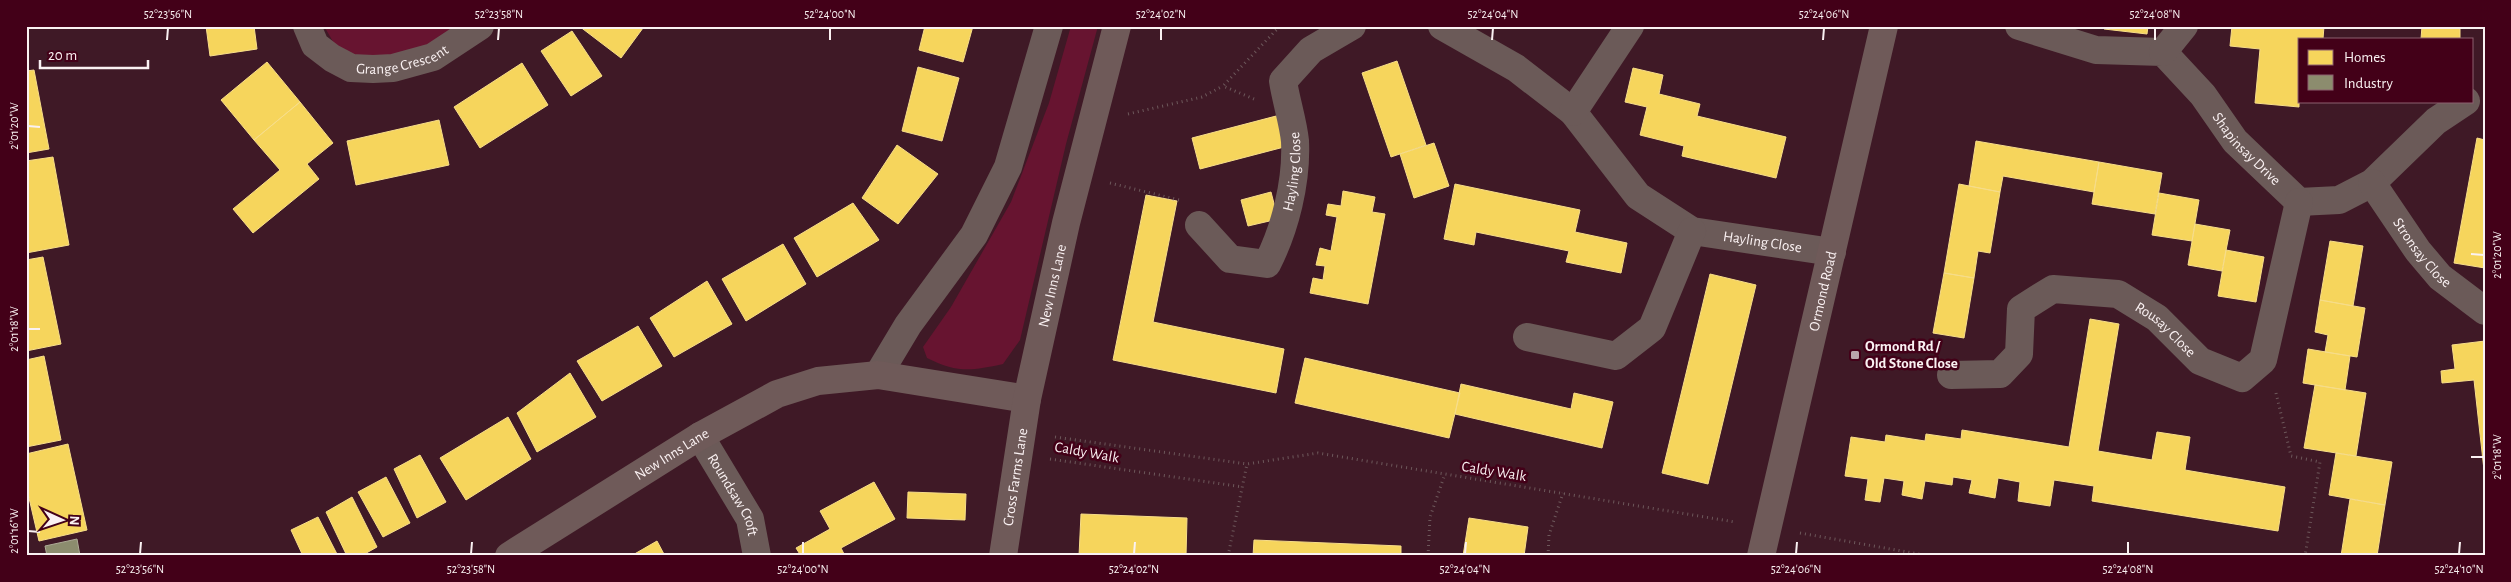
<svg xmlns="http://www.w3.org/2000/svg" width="2511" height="582" font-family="'Alegreya Sans',sans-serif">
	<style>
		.green { fill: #671430 }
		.homes { fill: #f6d55c; stroke: #f7dd89 }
		.industry { fill: #8c8c6e; stroke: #adaa96 }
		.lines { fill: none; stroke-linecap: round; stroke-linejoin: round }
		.path { stroke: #6d585b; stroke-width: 3; stroke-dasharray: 1 4; stroke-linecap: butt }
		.street { stroke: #6b5a58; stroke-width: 28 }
		.secondary { stroke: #6f5a59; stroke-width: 28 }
		.ticks { fill: none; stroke: #faf1f2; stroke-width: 2 }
		.poi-dot { fill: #b9a5ab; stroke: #430018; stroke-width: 2 }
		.labels { text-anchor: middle; stroke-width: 5; stroke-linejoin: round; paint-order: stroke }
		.street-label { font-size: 15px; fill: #faf1f2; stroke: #430018 }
		.poi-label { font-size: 15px; font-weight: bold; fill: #faf1f2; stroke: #430018; text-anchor: start }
		.neatline { fill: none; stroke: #faf1f2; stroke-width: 2 }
		.ticks-label { font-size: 12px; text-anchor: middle; fill: #faf1f2 }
	</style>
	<rect width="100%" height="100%" fill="#3f1926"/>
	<path class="green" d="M 324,26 L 461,26 L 429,47 L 392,62 L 339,52 Z
		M 1071,26 L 1098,26 L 1066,144 L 1020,340 L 1003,364 C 971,371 957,373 927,358 L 923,347 L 951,307 L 1011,202 L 1049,103 Z"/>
	<path class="homes" d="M 206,26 L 254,26 L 257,49 L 210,56 Z
		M 579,26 L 641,26 L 643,28 L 621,58 Z
		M 925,26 L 973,26 L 963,62 L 919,50 Z
		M 2104,26 L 2148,26 L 2147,34 L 2104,29 Z
		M 2232,26 L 2324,26 L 2323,39 L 2300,39 L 2299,107 L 2255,103 L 2260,49 L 2230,46 Z
		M 2422,26 L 2460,26 L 2460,39 L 2421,39 Z
		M 572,31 L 602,76 L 571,96 L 541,51 Z
		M 1397,61 L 1426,145 L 1391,157 L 1362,73 Z
		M 267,62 L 300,102 L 254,140 L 221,100 Z
		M 522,63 L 548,105 L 480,148 L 454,107 Z
		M 918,67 L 959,78 L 942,141 L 902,131 Z
		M 1633,68 L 1663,75 L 1659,94 L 1700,104 L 1697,116 L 1786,137 L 1776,178 L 1682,156 L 1684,146 L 1640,135 L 1647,107 L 1625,102 Z
		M 34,70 L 49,149 L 26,153 L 26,71 Z
		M 300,102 L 333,143 L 307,164 L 319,179 L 253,233 L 233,209 L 280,170 L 254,140 Z
		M 1280,115 L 1288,146 L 1200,169 L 1192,138 Z
		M 439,120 L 449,165 L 356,185 L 347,141 Z
		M 2477,138 L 2485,140 L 2485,268 L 2454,263 Z
		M 1976,141 L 2099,162 L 2094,192 L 2003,176 L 2000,192 L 1969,186 Z
		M 1434,143 L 1449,186 L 1414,198 L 1400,154 Z
		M 897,145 L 938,174 L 898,224 L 862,198 Z
		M 53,157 L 69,245 L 26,253 L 26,161 Z
		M 2099,162 L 2162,173 L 2155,214 L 2092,204 Z
		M 1455,184 L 1580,210 L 1575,232 L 1627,243 L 1621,273 L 1566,262 L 1569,251 L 1476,232 L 1474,245 L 1444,239 Z
		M 1959,184 L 2000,192 L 1990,253 L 1978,251 L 1974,278 L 1944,273 Z
		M 1343,191 L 1375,197 L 1372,212 L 1385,214 L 1368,304 L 1310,293 L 1313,278 L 1323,280 L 1325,266 L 1316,265 L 1320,248 L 1331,251 L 1337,217 L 1326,215 L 1328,204 L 1341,206 Z
		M 1271,192 L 1278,219 L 1248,226 L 1241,200 Z
		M 2159,193 L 2199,200 L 2192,241 L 2152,235 Z
		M 1146,195 L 1177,201 L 1153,322 L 1284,349 L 1276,393 L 1113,360 Z
		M 853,203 L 879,240 L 817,277 L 794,238 Z
		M 2195,224 L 2230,230 L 2222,271 L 2188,265 Z
		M 2330,241 L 2363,246 L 2353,306 L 2320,300 Z
		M 783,244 L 806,284 L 746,321 L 722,279 Z
		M 2226,250 L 2264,257 L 2256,302 L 2218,296 Z
		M 43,257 L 61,344 L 26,351 L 26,260 Z
		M 1944,273 L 1974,278 L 1964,338 L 1933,333 Z
		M 1710,274 L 1756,285 L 1708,484 L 1662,473 Z
		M 707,281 L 732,324 L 674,357 L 650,318 Z
		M 2320,300 L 2365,308 L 2357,357 L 2325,352 L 2328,335 L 2315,332 Z
		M 2090,319 L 2119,324 L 2098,451 L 2152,460 L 2157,432 L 2190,437 L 2185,470 L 2285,487 L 2278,531 L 2092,501 L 2094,486 L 2054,480 L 2050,506 L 2018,501 L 2020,482 L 1998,478 L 1995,498 L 1969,493 L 1972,480 L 1953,477 L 1952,485 L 1925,481 L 1922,499 L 1902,495 L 1904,481 L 1884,478 L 1880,502 L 1865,500 L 1868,479 L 1845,476 L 1851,437 L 1885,442 L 1886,435 L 1925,441 L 1926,434 L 1961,439 L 1962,430 L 2069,447 Z
		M 638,326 L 662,366 L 602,401 L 577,361 Z
		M 2485,341 L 2485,479 L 2474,380 L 2442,383 L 2441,371 L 2455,369 L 2452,345 Z
		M 2308,349 L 2350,356 L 2345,390 L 2303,383 Z
		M 44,356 L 61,440 L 26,447 L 26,360 Z
		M 1305,358 L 1460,393 L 1449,438 L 1295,403 Z
		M 570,373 L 596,417 L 537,452 L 517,413 Z
		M 1461,384 L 1571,409 L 1574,393 L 1613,402 L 1602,448 L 1455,414 Z
		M 2315,385 L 2366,393 L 2356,456 L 2304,448 Z
		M 508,417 L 531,459 L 466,500 L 440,458 Z
		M 68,444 L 87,530 L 39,541 L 26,485 L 26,454 Z
		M 2336,453 L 2392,462 L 2385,505 L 2329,495 Z
		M 420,455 L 446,502 L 417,518 L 394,469 Z
		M 386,477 L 410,523 L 383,537 L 358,492 Z
		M 874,482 L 895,519 L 841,548 L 845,556 L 801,556 L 796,548 L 830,529 L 820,511 Z
		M 908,492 L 966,494 L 965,520 L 907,518 Z
		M 352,497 L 377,547 L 361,556 L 347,556 L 326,512 Z
		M 2350,499 L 2385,505 L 2377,556 L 2341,556 Z
		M 1081,514 L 1187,518 L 1186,556 L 1079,556 Z
		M 318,517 L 338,556 L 303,556 L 291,530 Z
		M 1469,518 L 1528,527 L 1524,556 L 1463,556 Z
		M 1254,540 L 1401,546 L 1401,556 L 1253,556 Z
		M 657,541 L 665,556 L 631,556 Z"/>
	<path class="industry" d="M 77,539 L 80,556 L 47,556 L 45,546 Z"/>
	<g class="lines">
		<path class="path" d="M 1254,99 L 1223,86 L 1280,26
			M 1128,114 L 1202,97 L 1223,86
			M 1110,183 L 1179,200
			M 2276,393 L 2291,456 L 2320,462 L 2305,556
			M 1055,437 L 1247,464 L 1318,453 L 1735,522
			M 1050,459 L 1243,487
			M 1800,533 L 1930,556
			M 1228,556 L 1247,464
			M 1428,556 L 1430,517 L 1445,474
			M 1548,556 L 1549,535 L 1563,493"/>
		<g class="street">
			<path id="s1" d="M 307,26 L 315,45 L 332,58 L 351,68 L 373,69 L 393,68 L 433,57 L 480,26"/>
			<path id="s2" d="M 1442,26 L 1516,68 L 1573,112 L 1638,196 L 1692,231 L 1832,252"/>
			<path id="s3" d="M 2019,26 L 2096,50 L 2163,52 L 2203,95 L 2235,141 L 2299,202 L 2339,200 L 2372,183 L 2436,121 L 2466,101"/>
			<path d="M 2163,52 L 2184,26"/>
			<path d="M 1573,112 L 1630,26"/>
			<path id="s4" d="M 2372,183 L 2418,251 L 2440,277 L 2485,311"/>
			<path id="s5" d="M 1199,225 L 1230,259 L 1267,264 C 1285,229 1297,182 1295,141 C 1293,121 1286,101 1283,81 L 1311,50 L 1352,26"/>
			<path d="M 1527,337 L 1616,356 L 1652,328 L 1692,231"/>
			<path d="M 878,375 L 908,325 L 974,235 L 1008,167 L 1049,26"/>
			<path id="s6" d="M 1951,375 L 2000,374 L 2019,354 L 2021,309 L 2053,289 L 2118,294 L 2157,318 L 2200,361 L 2242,378 L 2263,360 L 2299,202"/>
			<path id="s7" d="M 700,436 L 750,519 L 757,556"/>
		</g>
		<g class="secondary">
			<path id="s8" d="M 509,556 L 700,436 L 777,394 L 818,381 L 878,375 L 1027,399"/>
			<path id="s9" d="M 1003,556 L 1027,399 L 1066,223 L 1117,26"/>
			<path id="s10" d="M 1761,556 L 1884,26"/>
		</g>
	</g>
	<path class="ticks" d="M 167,40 L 168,28M 498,40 L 499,28M 830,40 L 830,28M 1161,40 L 1161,28M 1492,40 L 1493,28M 1823,40 L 1824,28M 2155,40 L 2155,28M 28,126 L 40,127M 2471,254 L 2484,255M 28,329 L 40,329M 2471,457 L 2484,457M 28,531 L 40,532M 140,554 L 141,542M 471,554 L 472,542M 803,554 L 803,542M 1134,554 L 1135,542M 1465,554 L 1466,542M 1796,554 L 1797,542M 2128,554 L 2128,542M 2459,554 L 2460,542"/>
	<rect class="poi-dot" x="1850" y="350" width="10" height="10" rx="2.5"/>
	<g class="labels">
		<g class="street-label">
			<text dy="5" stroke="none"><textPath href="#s1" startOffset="116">Grange Crescent</textPath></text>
			<text dy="5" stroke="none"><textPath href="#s3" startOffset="276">Shapinsay Drive</textPath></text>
			<text dy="5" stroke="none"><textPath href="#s5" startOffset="180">Hayling Close</textPath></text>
			<text dy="5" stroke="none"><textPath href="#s2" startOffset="399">Hayling Close</textPath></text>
			<text dy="5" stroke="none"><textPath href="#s4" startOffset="86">Stronsay Close</textPath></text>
			<text dy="5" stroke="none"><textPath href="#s9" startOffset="275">New Inns Lane</textPath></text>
			<text dy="5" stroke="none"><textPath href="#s10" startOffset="272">Ormond Road</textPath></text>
			<text dy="5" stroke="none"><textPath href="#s6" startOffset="284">Rousay Close</textPath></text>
			<text transform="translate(1087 452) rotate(10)" y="5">Caldy Walk</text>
			<text dy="5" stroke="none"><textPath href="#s8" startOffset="192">New Inns Lane</textPath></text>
			<text transform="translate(1494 471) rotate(9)" y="5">Caldy Walk</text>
			<text dy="5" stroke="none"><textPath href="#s9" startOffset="80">Cross Farms Lane</textPath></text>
			<text dy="5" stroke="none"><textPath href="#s7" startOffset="68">Roundsaw Croft</textPath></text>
		</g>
		<g class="poi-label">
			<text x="1865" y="351">Ormond Rd /<tspan x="1865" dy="17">Old Stone Close</tspan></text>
		</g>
	</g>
	<rect width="2511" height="582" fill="none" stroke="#430018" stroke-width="55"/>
	<rect x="2298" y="38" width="175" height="65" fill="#430018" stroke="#8c606f"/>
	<rect x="2308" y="50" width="25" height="15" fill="#f6d55c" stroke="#8c606f"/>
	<text x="2344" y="62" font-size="15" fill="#faf1f2">Homes</text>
	<rect x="2308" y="75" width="25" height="15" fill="#8c8c6e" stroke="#8c606f"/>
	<text x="2344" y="88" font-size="15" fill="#faf1f2">Industry</text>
	<g transform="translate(62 520) rotate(93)" stroke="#430018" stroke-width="4" paint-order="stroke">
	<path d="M0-4L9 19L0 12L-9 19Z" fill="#faf1f2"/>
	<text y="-8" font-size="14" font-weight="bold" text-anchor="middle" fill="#faf1f2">N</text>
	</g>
	<path d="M40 60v8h108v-8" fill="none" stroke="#faf1f2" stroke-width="2.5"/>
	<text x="48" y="60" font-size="15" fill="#faf1f2" stroke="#430018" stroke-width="4" paint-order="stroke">20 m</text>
	<rect x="28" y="28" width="2456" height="526" class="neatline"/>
	<g class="ticks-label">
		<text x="168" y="18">52°23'56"N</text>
		<text x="499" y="18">52°23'58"N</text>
		<text x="830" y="18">52°24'00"N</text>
		<text x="1161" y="18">52°24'02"N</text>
		<text x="1493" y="18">52°24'04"N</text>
		<text x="1824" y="18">52°24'06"N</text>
		<text x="2155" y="18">52°24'08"N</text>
		<text transform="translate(14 126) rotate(-90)" y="4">2°01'20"W</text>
		<text transform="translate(2497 255) rotate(-90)" y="4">2°01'20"W</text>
		<text transform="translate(14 329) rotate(-90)" y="4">2°01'18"W</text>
		<text transform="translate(2497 457) rotate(-90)" y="4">2°01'18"W</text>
		<text transform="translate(14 531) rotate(-90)" y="4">2°01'16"W</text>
		<text x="140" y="573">52°23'56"N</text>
		<text x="471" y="573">52°23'58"N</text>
		<text x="803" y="573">52°24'00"N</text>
		<text x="1134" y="573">52°24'02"N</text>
		<text x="1465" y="573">52°24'04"N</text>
		<text x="1796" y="573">52°24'06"N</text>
		<text x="2128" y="573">52°24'08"N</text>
		<text x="2459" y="573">52°24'10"N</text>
	</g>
</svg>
